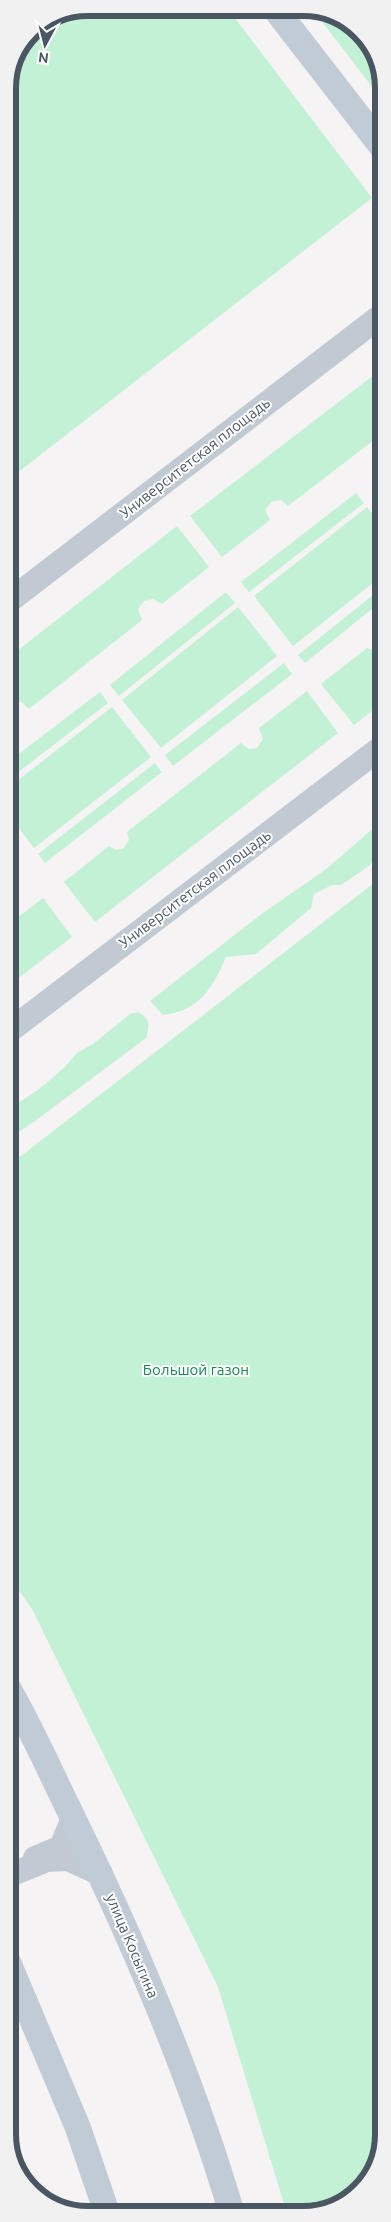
<svg xmlns="http://www.w3.org/2000/svg" width="391" height="2222" font-family="Ubuntu,sans-serif">
	<style>
		.green { fill: #c3f1d5 }
		.lines { fill: none; stroke-linecap: round; stroke-linejoin: round }
		.tertiary { stroke: #c1cad2; stroke-width: 24 }
		.secondary { stroke: #c1cbd6; stroke-width: 26 }
		.labels { text-anchor: middle; stroke-width: 4; stroke-linejoin: round; paint-order: stroke }
		.street-label { font-size: 15px; fill: #4a5661; stroke: #fff }
		.park-label { font-size: 15px; fill: #17864f; stroke: #fff }
		.rim { fill: none; stroke: #4a5661; stroke-width: 6 }
	</style>
	<rect width="100%" height="100%" fill="#f5f3f3"/>
	<path class="green" d="M 88,8 L 228,9 L 372,198 L 8,480 L 8,83 L 31,31 Z
		M 313,10 L 324,10 L 364,35 L 383,78 L 383,101 Z
		M 383,368 L 383,433 L 288,506 L 281,500 L 271,502 L 265,510 L 270,520 L 222,557 L 190,516 Z
		M 356,493 L 364,503 L 249,592 L 241,582 Z
		M 367,507 L 383,527 L 383,575 L 293,646 L 254,596 Z
		M 177,526 L 209,567 L 162,604 L 153,599 L 144,601 L 138,609 L 142,620 L 29,709 L 22,702 L 12,704 L 8,712 L 8,658 Z
		M 383,587 L 383,600 L 305,663 L 298,655 Z
		M 226,592 L 235,603 L 119,696 L 110,685 Z
		M 238,607 L 277,656 L 161,748 L 122,700 Z
		M 367,648 L 378,653 L 383,650 L 383,702 L 354,725 L 321,684 Z
		M 284,663 L 292,674 L 173,766 L 165,755 Z
		M 307,691 L 338,733 L 95,922 L 64,882 L 109,846 L 116,850 L 124,848 L 129,840 L 127,832 L 241,743 L 249,749 L 257,748 L 263,739 L 259,728 Z
		M 100,692 L 108,703 L 8,780 L 8,762 Z
		M 112,707 L 151,757 L 34,848 L 8,814 L 8,788 Z
		M 155,763 L 162,772 L 45,863 L 38,854 Z
		M 383,820 L 383,848 L 369,866 L 341,885 L 332,885 L 314,894 L 311,908 L 256,954 L 226,957 C 213,987 200,1011 163,1015 L 150,1001 L 260,915 L 325,870 Z
		M 383,876 L 383,2134 L 363,2187 L 313,2214 L 287,2214 L 218,1987 L 32,1609 L 8,1575 L 8,1166 Z
		M 43,898 L 72,937 L 8,986 L 8,958 L 15,953 L 8,944 L 8,925 Z
		M 138,1012 C 150,1019 150,1025 146,1038 L 35,1121 L 8,1139 L 8,1110 L 39,1089 L 64,1068 L 77,1053 L 93,1044 L 130,1014 Z"/>
	<g class="lines">
		<path class="tertiary" d="M 8,602 L 383,314
			M 8,1032 L 383,746
			M 35,1858 L 61,1847 L 73,1818
			M 8,1876 L 47,1860 L 68,1859 L 101,1874"/>
		<path class="secondary" d="M 276,10 L 383,148
			M 8,1688 C 33,1731 52,1776 74,1820 C 136,1947 192,2078 232,2214
			M 8,1962 L 78,2128 L 107,2213"/>
	</g>
	<g class="labels">
		<g class="street-label">
			<text transform="translate(195 458) rotate(-38)" y="5">Университетская площадь</text>
			<text transform="translate(195 889) rotate(-37)" y="5">Университетская площадь</text>
			<text transform="translate(132 1946) rotate(67)" y="5">улица Косыгина</text>
		</g>
		<g class="park-label">
			<text x="196" y="1375">Большой газон</text>
		</g>
	</g>
	<path d="M0 0H391V2222H0ZM88 16H303A72 72 0 0 1 375 88V2134A72 72 0 0 1 303 2206H88A72 72 0 0 1 16 2134V88A72 72 0 0 1 88 16Z" fill="#f1f1f2" fill-rule="evenodd"/>
	<path class="rim" d="M88 16H303A72 72 0 0 1 375 88V2134A72 72 0 0 1 303 2206H88A72 72 0 0 1 16 2134V88A72 72 0 0 1 88 16Z"/>
	<g transform="translate(45 45) rotate(187)" stroke="#ffffff" stroke-width="4" paint-order="stroke">
	<path d="M0-4L9 19L0 12L-9 19Z" fill="#4a5661"/>
	<text y="-8" font-size="14" font-weight="bold" text-anchor="middle" fill="#4a5661">N</text>
	</g>
</svg>
